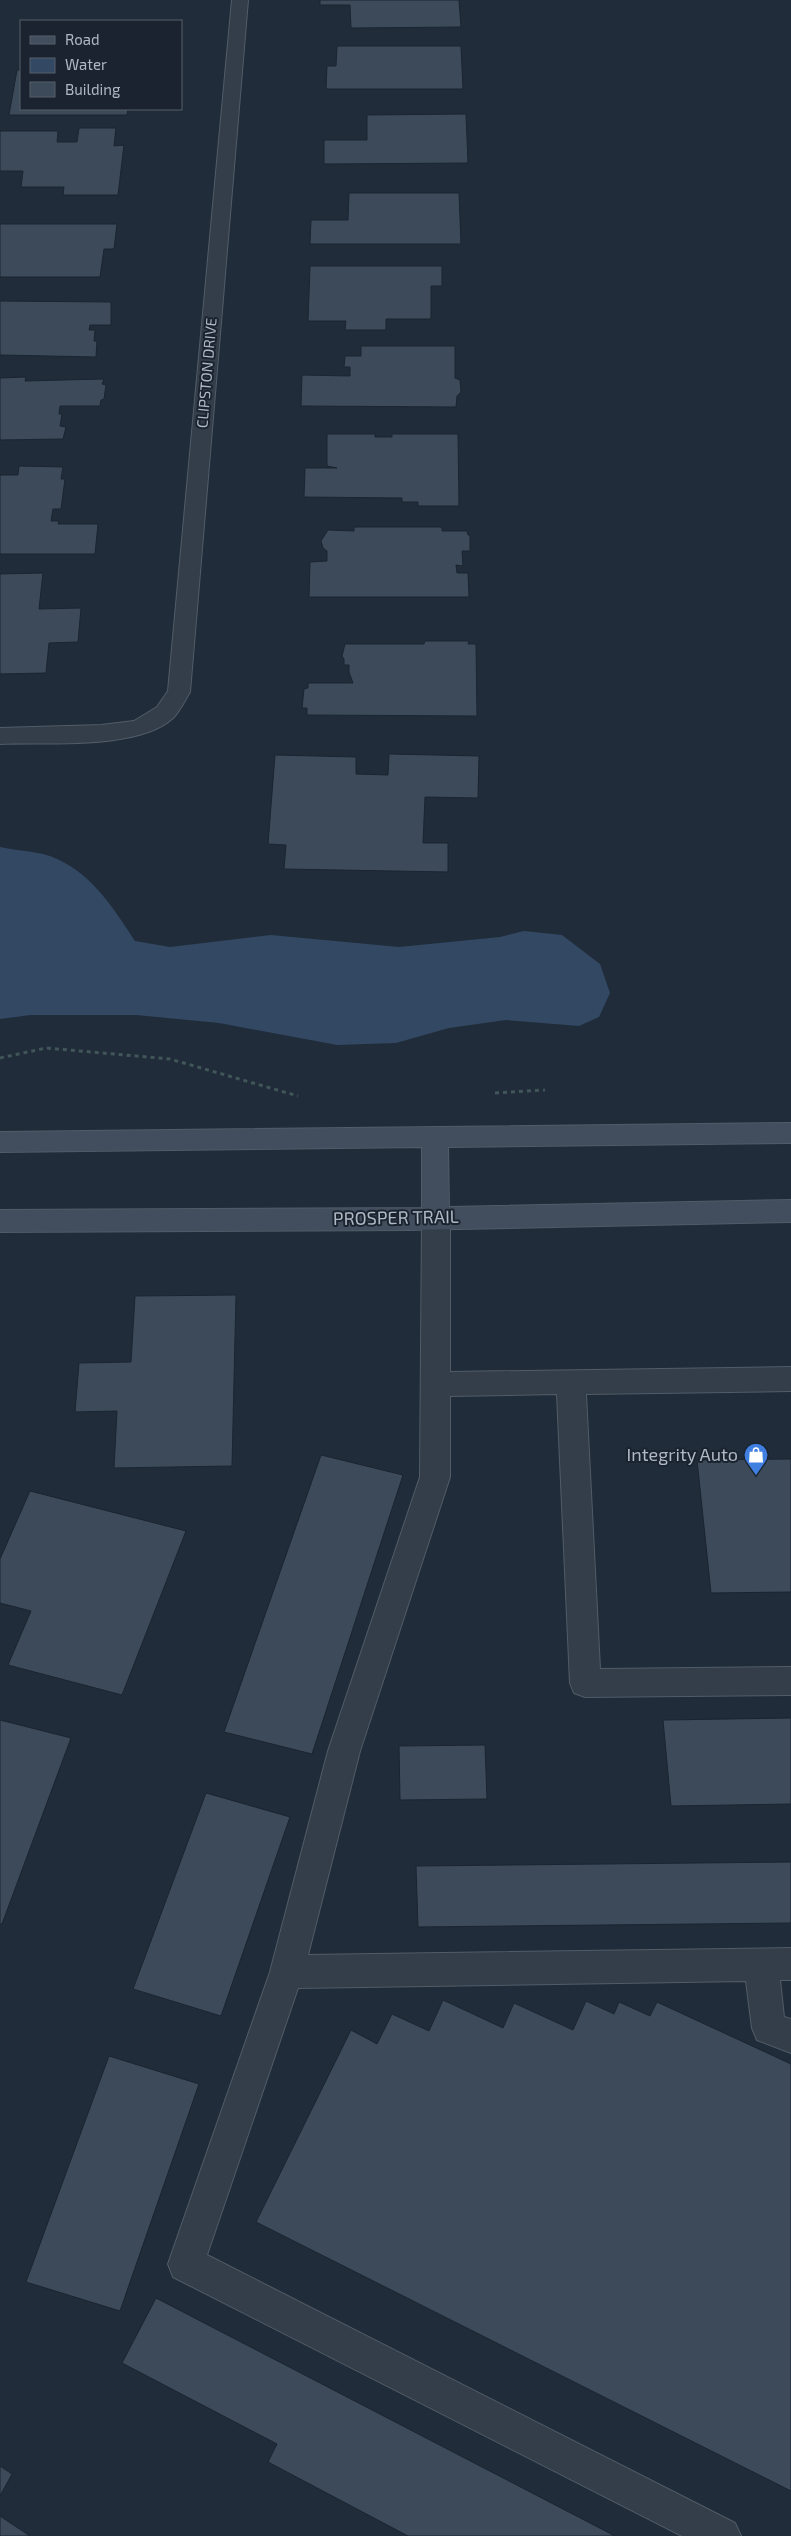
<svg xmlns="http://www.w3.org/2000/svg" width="791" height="2536" font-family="'Exo 2',sans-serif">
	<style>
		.water { fill: #334862 }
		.building { fill: #3c4a59; stroke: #1b2531 }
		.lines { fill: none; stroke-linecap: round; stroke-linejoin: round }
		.service-casing { stroke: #525c68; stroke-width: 2 }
		.minor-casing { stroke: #525c68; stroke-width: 2 }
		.secondary-casing { stroke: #525c68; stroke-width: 2 }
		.path { stroke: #405658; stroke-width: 3; stroke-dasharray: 4 4; stroke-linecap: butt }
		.service { fill: #343e4a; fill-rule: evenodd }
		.minor { fill: #343e4a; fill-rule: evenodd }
		.secondary { fill: #424d5d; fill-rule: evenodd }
		.labels { text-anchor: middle; stroke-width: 4; stroke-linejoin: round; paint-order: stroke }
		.far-street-label { font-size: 15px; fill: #afb9c6; stroke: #1a232f }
		.street-label { font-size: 18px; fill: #afb9c6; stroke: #1a232f }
		.poi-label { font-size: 18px; fill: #afb9c6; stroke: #1a232f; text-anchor: end }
	</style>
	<rect width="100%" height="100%" fill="#202c3a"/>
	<path class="water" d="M 0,847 C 17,851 41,851 57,859 C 93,875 114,909 135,941 L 170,947 L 271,935 L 399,947 L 500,937 L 524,931 L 562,935 L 600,964 L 610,993 L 599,1017 L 579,1026 L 506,1020 L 449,1028 L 396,1043 L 337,1045 L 219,1023 L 136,1015 L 31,1015 L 0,1019 Z"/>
	<path class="building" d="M 320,0 L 459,0 L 461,27 L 351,28 L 350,5 L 320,5 Z
		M 337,46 L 461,46 L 463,89 L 326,89 L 327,66 L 336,66 Z
		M 17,70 L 21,70 L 21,109 L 128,109 L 127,115 L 9,115 Z
		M 466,114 L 468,163 L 324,164 L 324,140 L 367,140 L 367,115 Z
		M 79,128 L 116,128 L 114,146 L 124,145 L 118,195 L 63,195 L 64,187 L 21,187 L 23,171 L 0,171 L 0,131 L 58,131 L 57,142 L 77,142 Z
		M 349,193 L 459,193 L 461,244 L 310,244 L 311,220 L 348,220 Z
		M 0,224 L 117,224 L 114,249 L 104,249 L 100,277 L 0,277 Z
		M 310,266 L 442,266 L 442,286 L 431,286 L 431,319 L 386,319 L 386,330 L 345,330 L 346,321 L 308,321 Z
		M 0,301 L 111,302 L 111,325 L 90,325 L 89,330 L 95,330 L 94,341 L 97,341 L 96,357 L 0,355 Z
		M 361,346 L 455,346 L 455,378 L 460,380 L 461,392 L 457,396 L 456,407 L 301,406 L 302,375 L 350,376 L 350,367 L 344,367 L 345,356 L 361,356 Z
		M 26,377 L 25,381 L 104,379 L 102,384 L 106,385 L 104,399 L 101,400 L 100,406 L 60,406 L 59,414 L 62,414 L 60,426 L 66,427 L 63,439 L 0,440 L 0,378 Z
		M 327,434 L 375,434 L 375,437 L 392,437 L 392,434 L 458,434 L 459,506 L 418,506 L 418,502 L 402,502 L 402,498 L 304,497 L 305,468 L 337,468 L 327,466 Z
		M 19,466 L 63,467 L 61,479 L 65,479 L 61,509 L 53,509 L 51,521 L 59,521 L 58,524 L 98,524 L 95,554 L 0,554 L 0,475 L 18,475 Z
		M 354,527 L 442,527 L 442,531 L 467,531 L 468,535 L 470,535 L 470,551 L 462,551 L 463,566 L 456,565 L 457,573 L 468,573 L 469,597 L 309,597 L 310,562 L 327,561 L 327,551 L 323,548 L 321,541 L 328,530 L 354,531 Z
		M 43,573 L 39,609 L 81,608 L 78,642 L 49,643 L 46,673 L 0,674 L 0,574 Z
		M 425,641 L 469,641 L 468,644 L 476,644 L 477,716 L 307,715 L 307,708 L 302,708 L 304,689 L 308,688 L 308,683 L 353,683 L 349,672 L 349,665 L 344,665 L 344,659 L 342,656 L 345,644 L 424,644 Z
		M 389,754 L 479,756 L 478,798 L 425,797 L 423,843 L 448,843 L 448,872 L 284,869 L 286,845 L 268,844 L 275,755 L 356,757 L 356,774 L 388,775 Z
		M 236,1295 L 232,1466 L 114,1468 L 117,1411 L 75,1412 L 79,1363 L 131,1362 L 135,1296 Z
		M 321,1455 L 403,1475 L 312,1754 L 224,1732 Z
		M 791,1459 L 791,1592 L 711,1593 L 697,1460 Z
		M 30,1491 L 186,1531 L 122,1695 L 8,1665 L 31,1611 L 0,1603 L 0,1559 Z
		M 791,1718 L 791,1804 L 671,1806 L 663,1720 Z
		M 0,1720 L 71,1738 L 2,1924 L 0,1924 Z
		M 485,1745 L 487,1799 L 400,1800 L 399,1746 Z
		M 206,1793 L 290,1817 L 221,2016 L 133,1989 Z
		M 791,1862 L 791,1923 L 418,1927 L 416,1866 Z
		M 443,2000 L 503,2028 L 514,2003 L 573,2030 L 586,2001 L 614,2014 L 619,2002 L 650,2016 L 657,2002 L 791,2064 L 791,2491 L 256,2222 L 351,2030 L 377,2044 L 392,2014 L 429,2031 Z
		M 109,2056 L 199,2084 L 120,2311 L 26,2282 Z
		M 156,2298 L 615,2536 L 408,2536 L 268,2462 L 277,2444 L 122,2363 Z
		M 0,2466 L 12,2474 L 0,2496 Z
		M 0,2516 L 30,2536 L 0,2536 Z"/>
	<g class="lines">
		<defs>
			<path id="service" d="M 436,1207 L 446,1210 L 450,1218 L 450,1372 L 791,1367 L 791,1391 L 586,1394 L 600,1669 L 791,1667 L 791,1695 L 585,1697 L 574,1693 L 570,1683 L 557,1394 L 450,1396 L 450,1477 L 360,1751 L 308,1955 L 791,1948 L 791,1980 L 780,1980 L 784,2017 L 791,2019 L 791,2053 L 757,2040 L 752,2028 L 746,1981 L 298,1988 L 207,2255 L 735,2523 L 741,2536 L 682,2536 L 173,2277 L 168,2264 L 270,1972 L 328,1751 L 420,1477 L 422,1218 L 426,1210 Z"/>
			<path id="minor" d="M 232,0 L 248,0 L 190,692 C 185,700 180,711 173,718 C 139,750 46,742 0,744 L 0,728 L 101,725 L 134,721 L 157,707 L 168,691 Z"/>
			<path id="secondary" d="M 791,1123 L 791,1143 L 448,1147 L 449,1207 L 791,1200 L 791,1222 L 409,1230 L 0,1232 L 0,1210 L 422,1208 L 422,1147 L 0,1152 L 0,1132 Z"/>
		</defs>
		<use href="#service" class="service-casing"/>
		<use href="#minor" class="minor-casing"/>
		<use href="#secondary" class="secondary-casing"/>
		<path class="path" d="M 0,1058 L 46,1048 L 170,1059 L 298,1096
			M 495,1093 L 545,1090"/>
		<use href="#service" class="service"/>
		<use href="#minor" class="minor"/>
		<use href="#secondary" class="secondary"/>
	</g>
	<defs>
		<symbol id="shop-pin" viewBox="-11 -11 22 30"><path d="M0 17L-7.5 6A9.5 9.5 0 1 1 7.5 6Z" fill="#3f7fe0" stroke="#1a232f"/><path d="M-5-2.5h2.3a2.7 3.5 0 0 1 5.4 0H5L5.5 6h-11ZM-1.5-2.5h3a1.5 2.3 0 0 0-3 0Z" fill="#fff"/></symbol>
	</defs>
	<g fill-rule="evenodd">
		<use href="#shop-pin" x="742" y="1441" width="28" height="38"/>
	</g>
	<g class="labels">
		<g class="far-street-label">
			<text transform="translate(207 373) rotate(-85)" y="5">CLIPSTON DRIVE</text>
		</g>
		<g class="street-label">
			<text transform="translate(396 1218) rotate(-1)" y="6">PROSPER TRAIL</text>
		</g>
		<g class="poi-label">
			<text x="738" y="1461">Integrity Auto</text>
		</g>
	</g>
	<rect x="20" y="20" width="162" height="90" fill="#1a232f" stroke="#565f6b"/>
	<rect x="30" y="36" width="25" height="8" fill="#424d5d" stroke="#565f6b"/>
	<text x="65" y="45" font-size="15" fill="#afb9c6">Road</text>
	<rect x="30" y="58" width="25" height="15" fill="#334862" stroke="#565f6b"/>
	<text x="65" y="70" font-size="15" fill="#afb9c6">Water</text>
	<rect x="30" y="82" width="25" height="15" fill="#3c4a59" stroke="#565f6b"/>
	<text x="65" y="95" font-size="15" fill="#afb9c6">Building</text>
</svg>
